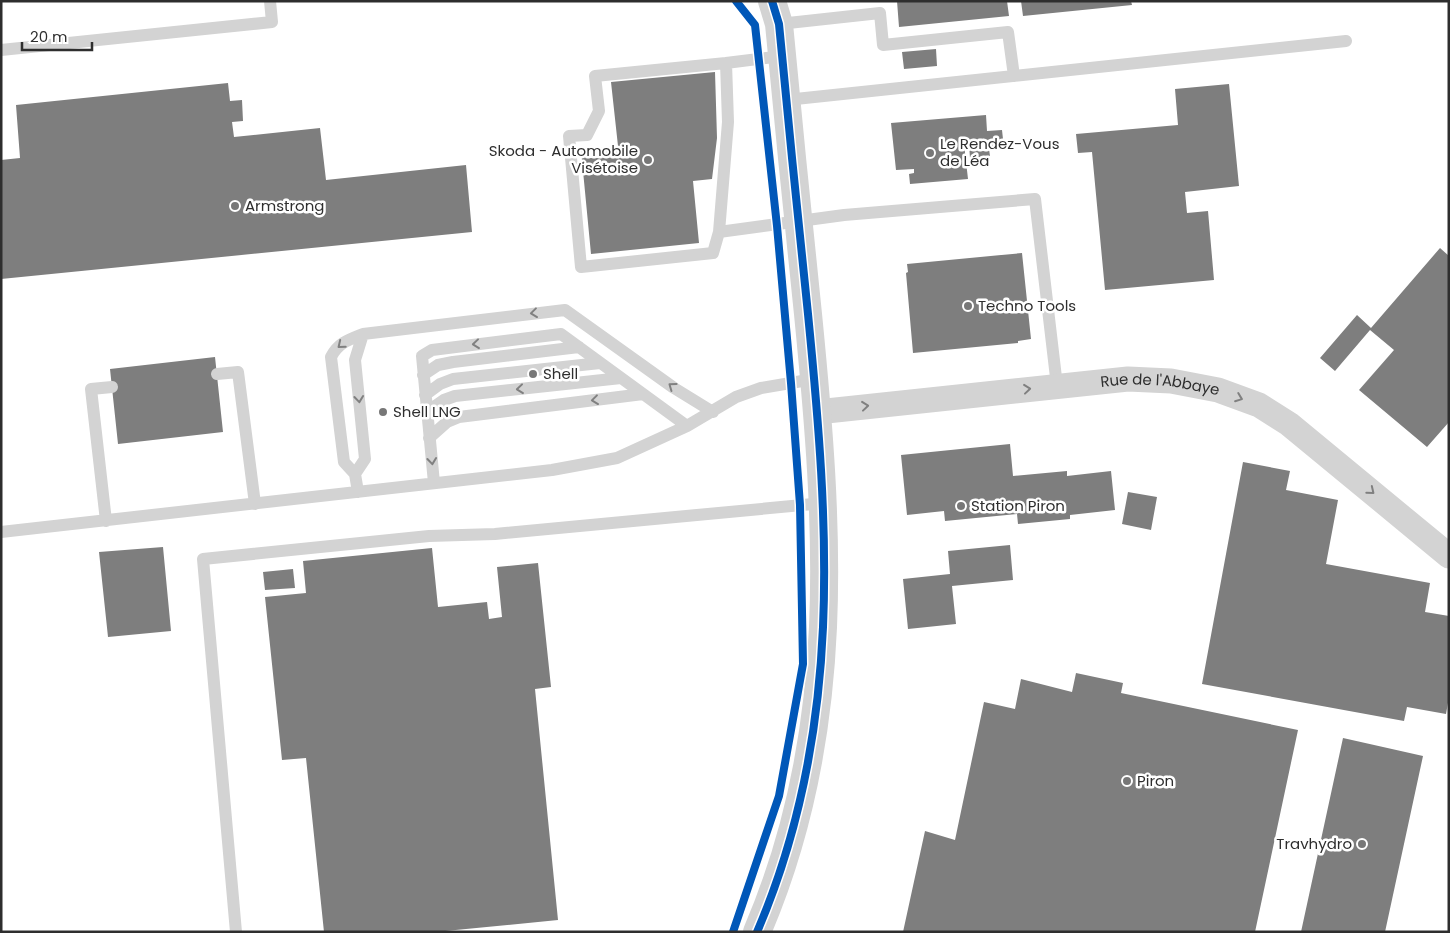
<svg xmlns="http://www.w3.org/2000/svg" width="1450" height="933" font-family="Poppins,sans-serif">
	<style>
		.building { fill: #7e7e7e }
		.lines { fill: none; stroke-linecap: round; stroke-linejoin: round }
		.service { stroke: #d3d3d3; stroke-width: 12 }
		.minor { stroke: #d3d3d3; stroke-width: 25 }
		.tertiary { stroke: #d3d3d3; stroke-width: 28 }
		.cycleway-casing { stroke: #fff; stroke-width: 11 }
		.cycleway { stroke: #0057b8; stroke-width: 8 }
		.oneway { stroke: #808080 }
		.poi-dot { fill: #777; stroke: #fff; stroke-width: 2 }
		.labels { text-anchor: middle; stroke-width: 5; stroke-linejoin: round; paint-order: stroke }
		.poi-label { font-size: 15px; fill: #2e2e2e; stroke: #fff; text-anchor: start }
		.street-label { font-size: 15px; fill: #2e2e2e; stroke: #fff }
	</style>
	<rect width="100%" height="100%" fill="#fff"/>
	<path class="building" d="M 897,1 L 1007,1 L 1009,16 L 899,27 Z
		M 1021,1 L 1131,1 L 1132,5 L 1023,16 Z
		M 936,49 L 937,66 L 904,69 L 902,52 Z
		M 715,72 L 717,138 L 712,179 L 693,181 L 699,243 L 591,254 L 581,150 L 618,146 L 611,82 Z
		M 228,83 L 230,101 L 242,100 L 243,121 L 232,122 L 234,137 L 320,128 L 326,180 L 466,165 L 472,232 L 1,279 L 1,160 L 20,158 L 16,105 Z
		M 1229,84 L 1239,186 L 1185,192 L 1187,213 L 1208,211 L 1214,280 L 1105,290 L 1092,152 L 1078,153 L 1076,134 L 1178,125 L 1175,89 Z
		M 986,115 L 987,131 L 1002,130 L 1004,148 L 989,149 L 990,156 L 970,158 L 969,144 L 964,144 L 968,179 L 910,184 L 909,174 L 914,173 L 914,169 L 896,170 L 891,123 Z
		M 1440,248 L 1449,256 L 1449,422 L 1427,447 L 1359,390 L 1394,350 L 1370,330 L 1335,371 L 1320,358 L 1357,315 L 1371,328 Z
		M 1022,253 L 1031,339 L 1018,341 L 1018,343 L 913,353 L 906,273 L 908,272 L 907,264 Z
		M 215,357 L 223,432 L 118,444 L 110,369 Z
		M 1010,444 L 1013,476 L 1067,471 L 1067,476 L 1111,471 L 1115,510 L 1070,515 L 1070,519 L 1018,524 L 1017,514 L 945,521 L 944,511 L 907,515 L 901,455 Z
		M 1243,462 L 1290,471 L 1286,490 L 1338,500 L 1326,564 L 1430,583 L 1425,612 L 1449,616 L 1449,697 L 1446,714 L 1407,707 L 1404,721 L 1202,684 Z
		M 1128,492 L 1157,497 L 1151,530 L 1122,524 Z
		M 1010,545 L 1013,580 L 952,586 L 956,624 L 908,629 L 903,579 L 950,574 L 948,551 Z
		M 163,547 L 171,631 L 108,637 L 99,552 Z
		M 432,548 L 438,607 L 487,602 L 489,619 L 502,617 L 497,567 L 538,563 L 551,687 L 535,689 L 558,920 L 435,932 L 324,932 L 306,758 L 282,760 L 265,597 L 306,593 L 303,561 Z
		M 293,569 L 295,588 L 265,590 L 263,572 Z
		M 1076,673 L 1123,683 L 1121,693 L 1298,730 L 1255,932 L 903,932 L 925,831 L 955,840 L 984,702 L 1015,709 L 1021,679 L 1072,692 Z
		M 1343,738 L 1423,756 L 1385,932 L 1301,932 Z"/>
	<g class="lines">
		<path class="service" d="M 779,24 L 880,13 L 883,45 L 1008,32 L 1014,76
			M 1,50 L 272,22 L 270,1
			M 782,56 L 726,63 L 728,122 L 719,232 L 844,215 L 1035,199 L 1057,386
			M 786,100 L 1346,41
			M 719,232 L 713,253 L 581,267 L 569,136 L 587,135 L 599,111 L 595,76 L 726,63
			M 217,374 L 238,372 L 255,504
			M 423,375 L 438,365 L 453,362 L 579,347
			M 425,395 L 440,384 L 453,379 L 600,363
			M 427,412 L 444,400 L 455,396 L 621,378
			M 429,438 L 447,422 L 459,417 L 643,394
			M 355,474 L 365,459 L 355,360 L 363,334
			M 434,483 L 422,356 L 432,350 L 561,334 L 687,426
			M 358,492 L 355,474 L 344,462 L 331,357 C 338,343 348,340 363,334 L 565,310 L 674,388 L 713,412
			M 106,521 L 91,389 L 112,387
			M 1,532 L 552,470 L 617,458 L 687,426 L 736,397 L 761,388 L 814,379
			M 236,932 L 203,559 L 429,536 L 495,534 L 824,503"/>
		<path class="minor" id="s1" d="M 817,412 L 1128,379 L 1171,381 L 1218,390 L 1259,405 L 1289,424 L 1449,556"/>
		<path class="tertiary" d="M 757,932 C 844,730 829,527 808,314 C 798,217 788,121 779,24 L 772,1"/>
		<defs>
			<path id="cycleway" d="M 733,932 L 779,796 L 803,664 L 800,505 L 791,383 L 777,226 L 755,25 L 736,1
				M 757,932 C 844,730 829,527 808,314 C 798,217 788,121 779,24 L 772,1"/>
		</defs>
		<use href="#cycleway" class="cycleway-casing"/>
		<use href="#cycleway" class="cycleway"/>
	</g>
	<defs><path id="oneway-chevron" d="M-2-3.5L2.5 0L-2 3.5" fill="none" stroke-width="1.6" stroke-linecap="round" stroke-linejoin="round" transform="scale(1.25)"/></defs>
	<g class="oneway">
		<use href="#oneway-chevron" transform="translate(534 313) rotate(173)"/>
		<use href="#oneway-chevron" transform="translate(476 344) rotate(174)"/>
		<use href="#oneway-chevron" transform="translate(341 345) rotate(141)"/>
		<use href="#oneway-chevron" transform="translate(672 386) rotate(-144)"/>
		<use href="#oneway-chevron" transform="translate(520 389) rotate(174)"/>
		<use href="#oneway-chevron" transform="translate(1027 389) rotate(-6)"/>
		<use href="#oneway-chevron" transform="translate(1239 398) rotate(21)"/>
		<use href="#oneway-chevron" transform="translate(359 399) rotate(84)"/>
		<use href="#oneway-chevron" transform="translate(595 400) rotate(173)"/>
		<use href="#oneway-chevron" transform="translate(865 406) rotate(-6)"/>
		<use href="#oneway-chevron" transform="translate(432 461) rotate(84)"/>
		<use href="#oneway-chevron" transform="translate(1371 491) rotate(39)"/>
	</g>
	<g class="poi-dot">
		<circle cx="930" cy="153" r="5"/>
		<circle cx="648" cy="160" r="5"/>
		<circle cx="235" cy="206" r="5"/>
		<circle cx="968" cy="306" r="5"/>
		<circle cx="533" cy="374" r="5"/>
		<circle cx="383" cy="412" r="5"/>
		<circle cx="961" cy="506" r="5"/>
		<circle cx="1127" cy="781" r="5"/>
		<circle cx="1362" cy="844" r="5"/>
	</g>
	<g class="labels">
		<g class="poi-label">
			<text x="940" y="149">Le Rendez-Vous<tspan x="940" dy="17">de Léa</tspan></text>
			<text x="638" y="156" text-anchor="end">Skoda - Automobile<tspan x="638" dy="17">Visétoise</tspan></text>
			<text x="245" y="211">Armstrong</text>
			<text x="978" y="311">Techno Tools</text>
			<text x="543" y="379">Shell</text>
			<text x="393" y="417">Shell LNG</text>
			<text x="971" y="511">Station Piron</text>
			<text x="1137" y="786">Piron</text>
			<text x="1352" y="849" text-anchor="end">Travhydro</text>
		</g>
		<g class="street-label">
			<text dy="5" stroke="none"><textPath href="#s1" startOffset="345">Rue de l'Abbaye</textPath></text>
		</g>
	</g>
	<rect width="1450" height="933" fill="none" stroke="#2e2e2e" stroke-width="5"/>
	<path d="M22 42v8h70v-8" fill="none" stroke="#2e2e2e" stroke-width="2.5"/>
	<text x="30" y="42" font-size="15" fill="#2e2e2e" stroke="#ffffff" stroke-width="4" paint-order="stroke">20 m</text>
</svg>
